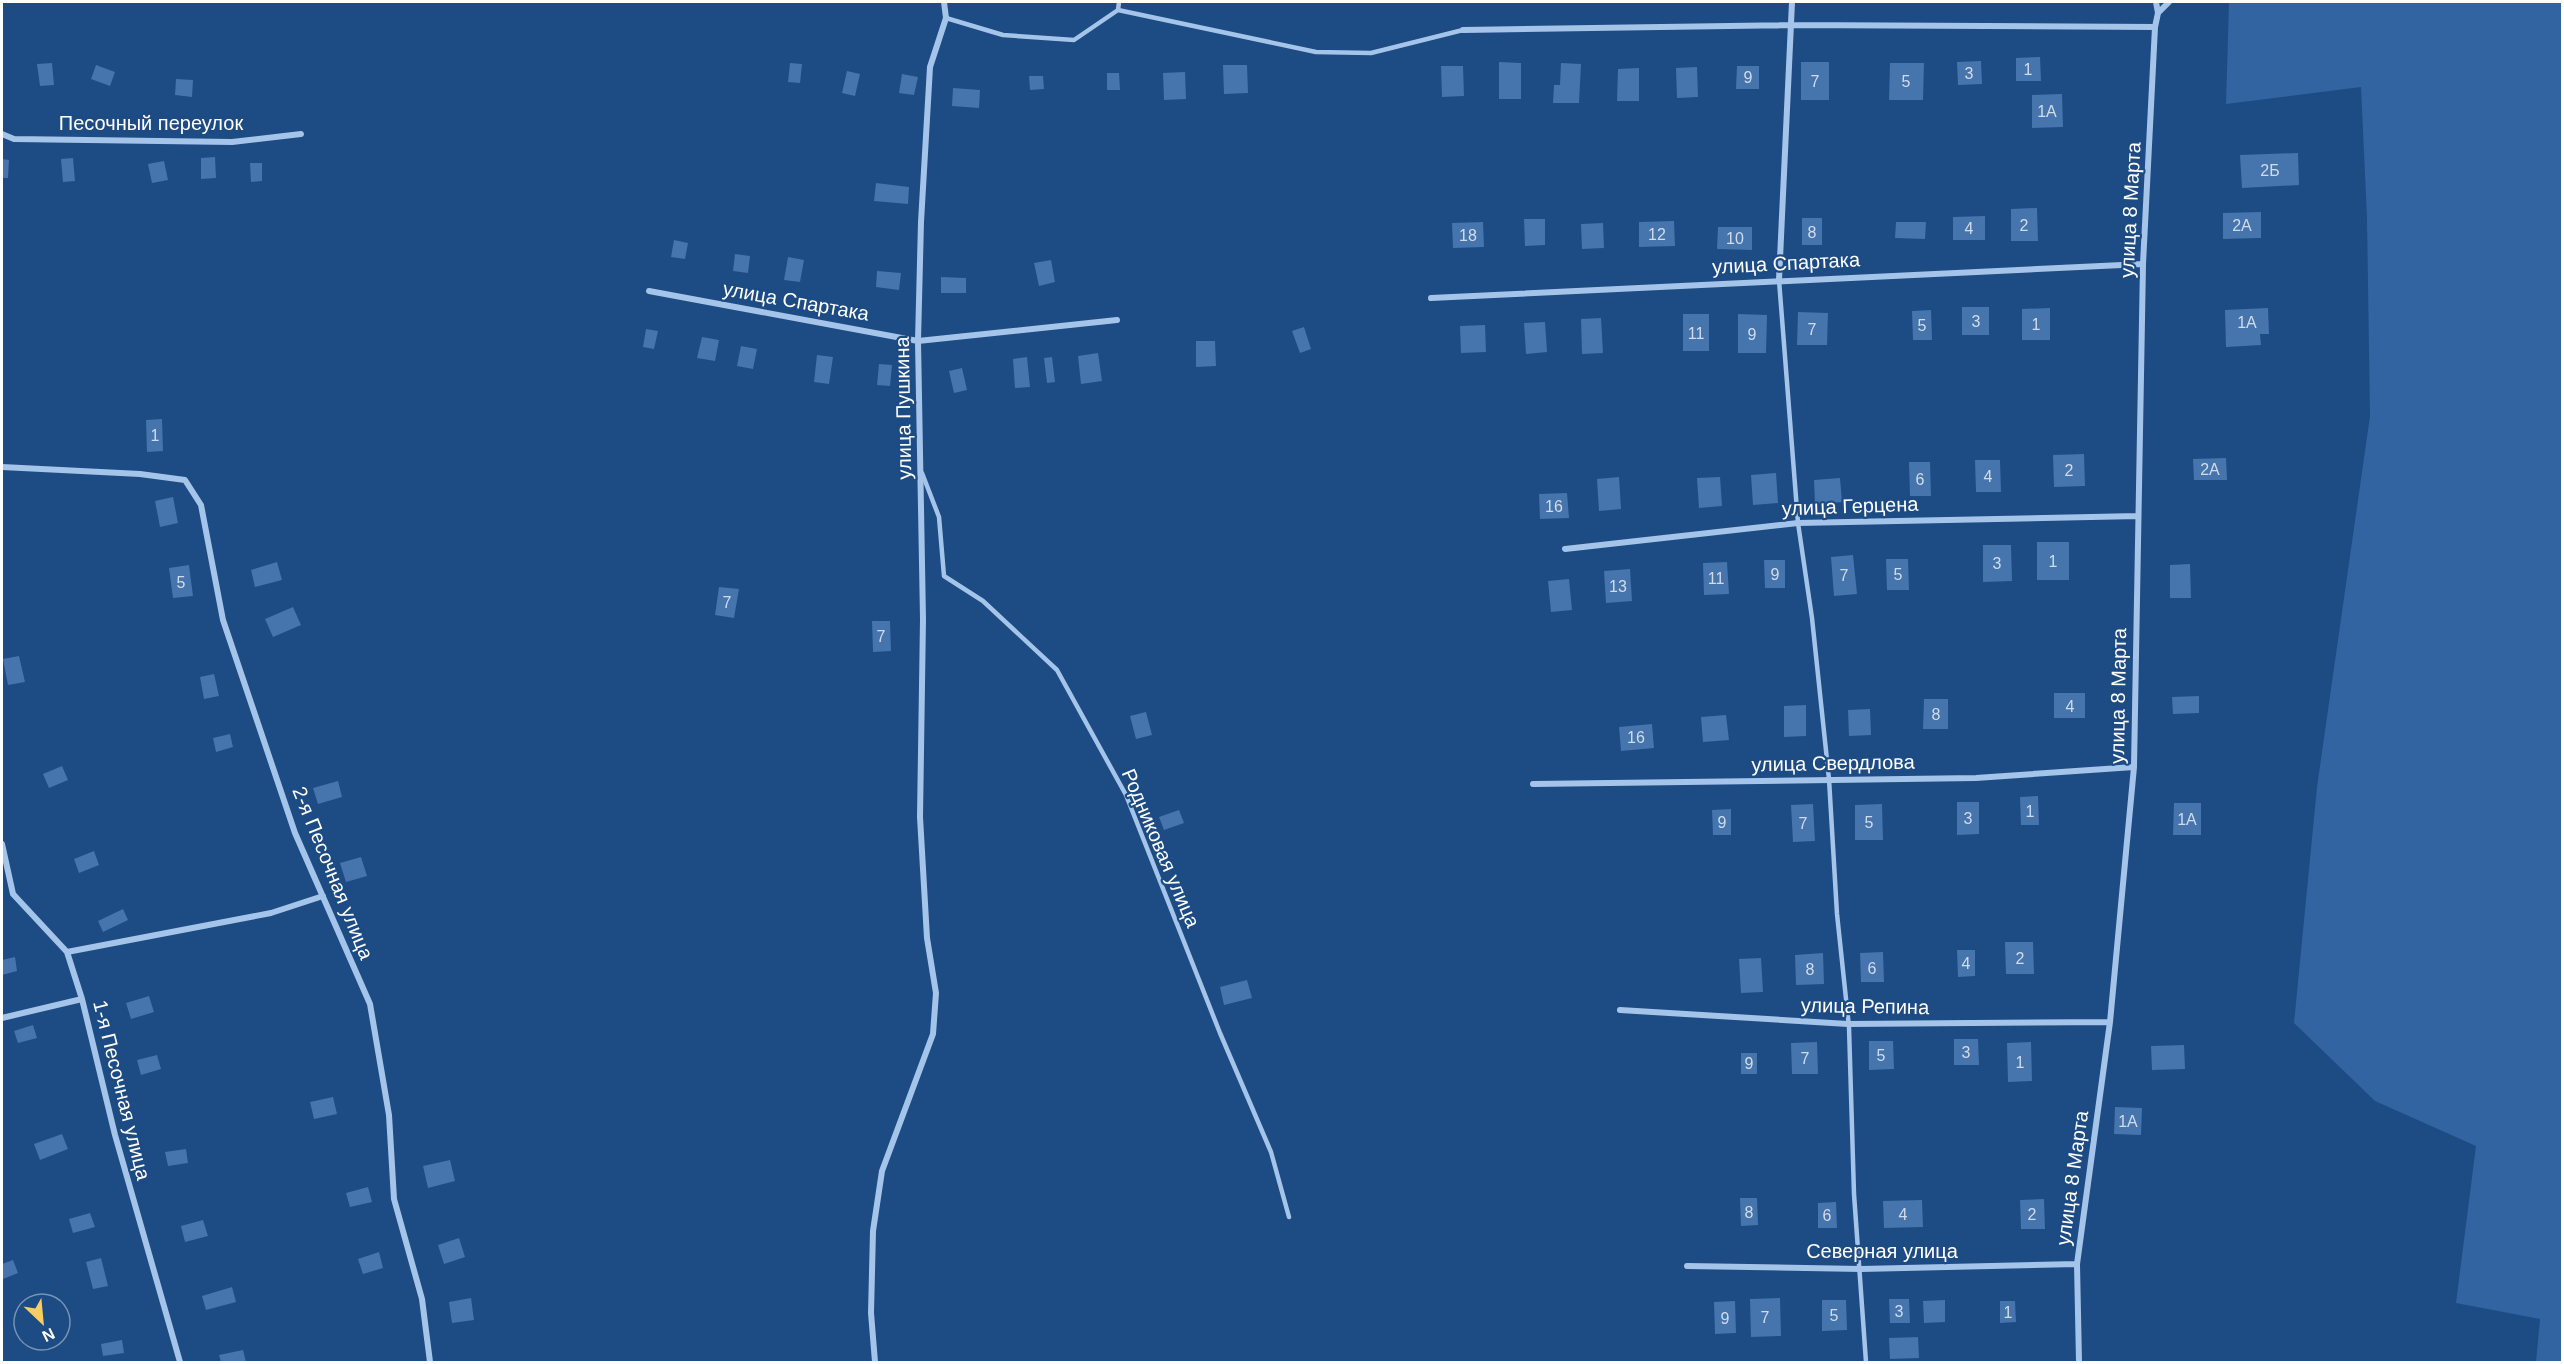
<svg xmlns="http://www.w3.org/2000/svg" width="2564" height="1364" font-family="Arial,sans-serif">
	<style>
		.green { fill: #3164a1 }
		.building { fill: #4674ac }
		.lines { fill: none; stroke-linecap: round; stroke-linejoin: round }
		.lane { stroke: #a4c4ea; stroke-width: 4.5 }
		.street { stroke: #a4c4ea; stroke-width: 6 }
		.labels { text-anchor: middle; stroke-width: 4.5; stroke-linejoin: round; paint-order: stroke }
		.number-label { font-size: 16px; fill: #d1dcea }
		.street-label { font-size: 20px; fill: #fff; stroke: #1d4b84 }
	</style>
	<rect width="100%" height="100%" fill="#1d4b84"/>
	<path class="green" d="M 2229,2 L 2562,2 L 2562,1362 L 2536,1362 L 2540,1319 L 2456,1303 L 2476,1146 L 2375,1101 L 2294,1023 L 2317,787 L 2370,416 L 2367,218 L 2361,87 L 2226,104 Z"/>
	<path class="building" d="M 2040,57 L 2041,81 L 2016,81 L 2016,58 Z
		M 1981,61 L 1982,84 L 1958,85 L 1957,62 Z
		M 1499,62 L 1521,63 L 1521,99 L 1499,99 Z
		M 1801,62 L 1829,62 L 1829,100 L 1801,100 Z
		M 52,63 L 54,85 L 40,86 L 37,64 Z
		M 790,63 L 802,64 L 800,83 L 788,82 Z
		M 1561,63 L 1581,64 L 1579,103 L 1553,103 L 1554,85 L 1560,85 Z
		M 1890,63 L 1924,63 L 1923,100 L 1889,100 Z
		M 96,65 L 115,72 L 110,86 L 91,79 Z
		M 1223,65 L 1247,65 L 1248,93 L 1224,94 Z
		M 1441,66 L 1463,66 L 1464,96 L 1442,97 Z
		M 1737,66 L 1759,66 L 1759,89 L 1736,89 Z
		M 1697,67 L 1698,97 L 1677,98 L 1676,68 Z
		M 1639,68 L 1639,101 L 1617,101 L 1618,69 Z
		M 847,71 L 860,74 L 855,96 L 842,93 Z
		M 1185,72 L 1186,99 L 1164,100 L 1163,73 Z
		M 1107,73 L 1119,73 L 1120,90 L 1107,90 Z
		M 902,74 L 918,77 L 914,95 L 899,93 Z
		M 1029,76 L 1043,76 L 1044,89 L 1030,90 Z
		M 176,79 L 193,80 L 192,97 L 175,95 Z
		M 953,88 L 980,90 L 979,108 L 952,106 Z
		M 2062,94 L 2063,127 L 2032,128 L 2032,95 Z
		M 2298,153 L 2299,185 L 2242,188 L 2240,155 Z
		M 215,157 L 216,178 L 201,179 L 201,158 Z
		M 73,158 L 75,181 L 63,182 L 61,159 Z
		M 2,159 L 9,160 L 8,178 L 2,178 Z
		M 164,161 L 168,180 L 152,183 L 148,164 Z
		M 250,163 L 262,163 L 262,181 L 251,182 Z
		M 876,183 L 909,187 L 908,204 L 874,201 Z
		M 2037,208 L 2038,241 L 2011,241 L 2011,209 Z
		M 2261,212 L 2261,238 L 2223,239 L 2223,213 Z
		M 1985,216 L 1985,240 L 1953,240 L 1953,217 Z
		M 1802,218 L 1822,218 L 1822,245 L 1802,245 Z
		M 1524,219 L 1545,219 L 1545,245 L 1525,246 Z
		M 1674,221 L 1675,246 L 1639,247 L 1639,222 Z
		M 1483,222 L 1484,247 L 1453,248 L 1452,223 Z
		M 1896,222 L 1926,222 L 1925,239 L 1895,238 Z
		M 1603,223 L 1604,248 L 1582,249 L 1581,224 Z
		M 1718,227 L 1752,227 L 1752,250 L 1717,249 Z
		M 674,240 L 688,243 L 685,259 L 671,257 Z
		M 735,254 L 750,256 L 748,273 L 733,271 Z
		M 788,257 L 804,260 L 800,282 L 784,280 Z
		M 1051,260 L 1055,282 L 1039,286 L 1034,263 Z
		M 877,271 L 901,273 L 899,290 L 876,287 Z
		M 941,277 L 966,278 L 966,293 L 941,293 Z
		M 1962,307 L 1989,307 L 1989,335 L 1962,335 Z
		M 2050,308 L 2050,340 L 2022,340 L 2022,309 Z
		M 2268,308 L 2269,334 L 2260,334 L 2261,345 L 2226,347 L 2225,310 Z
		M 1931,310 L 1932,340 L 1913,340 L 1912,311 Z
		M 1798,312 L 1828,313 L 1827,345 L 1797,345 Z
		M 1683,314 L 1709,314 L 1709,351 L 1683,351 Z
		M 1738,314 L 1767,315 L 1766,353 L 1738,353 Z
		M 1601,318 L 1603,353 L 1582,354 L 1581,319 Z
		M 1545,322 L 1547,352 L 1526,354 L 1524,323 Z
		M 1485,325 L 1486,352 L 1461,353 L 1460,326 Z
		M 1304,327 L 1311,349 L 1300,353 L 1292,331 Z
		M 646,329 L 658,331 L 654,349 L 643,347 Z
		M 702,337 L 719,340 L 715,361 L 697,358 Z
		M 1196,341 L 1215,341 L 1216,366 L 1196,367 Z
		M 741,346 L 757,349 L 753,369 L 737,366 Z
		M 1098,353 L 1102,381 L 1081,384 L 1078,356 Z
		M 817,355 L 833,357 L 829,384 L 814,382 Z
		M 1027,357 L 1030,387 L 1015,388 L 1013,359 Z
		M 1052,357 L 1055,382 L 1047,383 L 1044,358 Z
		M 879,364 L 892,365 L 890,386 L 877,385 Z
		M 962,368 L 967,390 L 954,393 L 949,371 Z
		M 162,419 L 163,451 L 147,452 L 146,420 Z
		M 2084,454 L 2085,486 L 2054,487 L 2053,455 Z
		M 2226,458 L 2227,480 L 2194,480 L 2193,459 Z
		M 1975,460 L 2000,460 L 2001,492 L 1976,492 Z
		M 1909,462 L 1930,462 L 1931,496 L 1910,496 Z
		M 1776,473 L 1778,503 L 1753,505 L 1751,475 Z
		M 1619,477 L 1621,509 L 1599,511 L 1597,479 Z
		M 1720,477 L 1722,506 L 1699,508 L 1697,478 Z
		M 1840,478 L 1842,502 L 1815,504 L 1814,480 Z
		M 1567,493 L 1569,518 L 1540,519 L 1539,494 Z
		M 173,497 L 178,523 L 160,527 L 155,501 Z
		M 2037,542 L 2069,542 L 2069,580 L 2037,580 Z
		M 1983,545 L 2011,545 L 2012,581 L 1983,582 Z
		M 1853,555 L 1857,594 L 1834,596 L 1831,557 Z
		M 1886,559 L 1908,559 L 1909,590 L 1887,590 Z
		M 1764,560 L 1785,560 L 1785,588 L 1765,588 Z
		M 277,562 L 282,580 L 255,587 L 251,570 Z
		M 1727,562 L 1729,594 L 1704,595 L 1703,563 Z
		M 2190,564 L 2191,598 L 2170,598 L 2170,565 Z
		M 189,565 L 193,596 L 173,598 L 169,568 Z
		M 1630,569 L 1632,601 L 1606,603 L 1604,571 Z
		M 1569,579 L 1572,610 L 1551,612 L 1548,581 Z
		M 719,587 L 739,589 L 734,618 L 715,615 Z
		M 293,607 L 301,625 L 273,637 L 265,619 Z
		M 872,621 L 890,621 L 891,651 L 873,652 Z
		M 19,656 L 25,682 L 8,685 L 3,659 Z
		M 214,674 L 219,696 L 204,699 L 200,677 Z
		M 2054,693 L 2085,693 L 2085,718 L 2054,718 Z
		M 2199,696 L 2199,713 L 2173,714 L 2172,697 Z
		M 1924,699 L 1948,699 L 1948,729 L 1923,729 Z
		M 1806,705 L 1806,736 L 1784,737 L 1784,706 Z
		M 1870,709 L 1871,735 L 1849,736 L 1848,710 Z
		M 1146,712 L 1152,735 L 1136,739 L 1130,716 Z
		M 1726,715 L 1729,740 L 1703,742 L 1701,717 Z
		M 1652,724 L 1654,748 L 1621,751 L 1619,727 Z
		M 230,734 L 233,747 L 216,752 L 213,738 Z
		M 62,766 L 68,780 L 49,788 L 43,774 Z
		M 338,781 L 342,797 L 318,804 L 313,788 Z
		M 2038,796 L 2039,825 L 2021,825 L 2020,797 Z
		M 1957,802 L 1979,802 L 1979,834 L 1957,835 Z
		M 2174,803 L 2201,803 L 2201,835 L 2173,835 Z
		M 1813,804 L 1815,841 L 1793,842 L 1791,805 Z
		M 1882,804 L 1883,840 L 1855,840 L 1855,805 Z
		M 1731,809 L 1731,835 L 1713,835 L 1712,810 Z
		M 1179,810 L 1184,823 L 1164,830 L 1159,817 Z
		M 94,851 L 99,865 L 79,873 L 74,859 Z
		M 361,857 L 367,876 L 346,882 L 340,863 Z
		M 123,909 L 128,920 L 103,932 L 98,921 Z
		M 2005,942 L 2033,942 L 2034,974 L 2006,974 Z
		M 1957,950 L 1975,950 L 1975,976 L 1958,977 Z
		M 1883,952 L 1884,982 L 1861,982 L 1860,953 Z
		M 1823,953 L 1824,984 L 1796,985 L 1795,955 Z
		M 15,957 L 17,971 L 2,975 L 2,960 Z
		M 1761,958 L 1763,992 L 1741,993 L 1739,959 Z
		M 1247,980 L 1252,998 L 1224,1005 L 1220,987 Z
		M 149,996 L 154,1012 L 131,1019 L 126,1003 Z
		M 33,1025 L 37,1038 L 18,1043 L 14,1031 Z
		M 1954,1039 L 1978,1039 L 1979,1065 L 1954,1065 Z
		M 1869,1041 L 1893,1041 L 1894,1069 L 1869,1070 Z
		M 1817,1042 L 1818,1074 L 1792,1074 L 1791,1043 Z
		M 2031,1042 L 2032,1081 L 2008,1082 L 2007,1043 Z
		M 2184,1045 L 2185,1069 L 2152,1070 L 2151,1046 Z
		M 1741,1053 L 1757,1053 L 1757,1074 L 1741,1074 Z
		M 157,1055 L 161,1069 L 141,1075 L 137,1060 Z
		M 333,1097 L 337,1114 L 314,1119 L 310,1102 Z
		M 2115,1107 L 2142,1108 L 2141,1135 L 2114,1134 Z
		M 62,1134 L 68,1149 L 40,1160 L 34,1144 Z
		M 186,1149 L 188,1163 L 168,1166 L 165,1152 Z
		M 450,1160 L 455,1181 L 428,1188 L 423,1166 Z
		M 368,1187 L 372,1202 L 350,1207 L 346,1193 Z
		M 1740,1198 L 1757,1198 L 1758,1225 L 1741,1226 Z
		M 2044,1199 L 2045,1229 L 2021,1229 L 2020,1200 Z
		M 1922,1200 L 1923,1227 L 1884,1228 L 1883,1201 Z
		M 1836,1202 L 1837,1228 L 1818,1228 L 1818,1203 Z
		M 90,1213 L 95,1227 L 73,1233 L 69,1219 Z
		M 203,1220 L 208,1236 L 185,1242 L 181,1226 Z
		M 459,1238 L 465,1257 L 444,1264 L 438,1245 Z
		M 379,1252 L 383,1268 L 363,1274 L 358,1259 Z
		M 101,1258 L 108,1286 L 93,1289 L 86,1262 Z
		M 13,1260 L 18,1273 L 3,1279 L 2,1264 Z
		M 232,1287 L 236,1302 L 206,1310 L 202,1296 Z
		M 471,1298 L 474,1320 L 452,1323 L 449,1302 Z
		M 1780,1298 L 1781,1336 L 1751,1337 L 1750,1299 Z
		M 1889,1299 L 1909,1299 L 1910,1323 L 1890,1323 Z
		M 1822,1300 L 1846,1300 L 1847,1330 L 1822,1331 Z
		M 1945,1300 L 1945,1322 L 1924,1323 L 1923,1301 Z
		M 1735,1301 L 1736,1333 L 1715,1334 L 1714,1302 Z
		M 2000,1301 L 2015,1301 L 2016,1322 L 2000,1323 Z
		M 1918,1337 L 1919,1358 L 1890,1359 L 1889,1338 Z
		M 122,1340 L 124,1353 L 103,1356 L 101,1344 Z
		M 243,1350 L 246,1362 L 221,1362 L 219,1355 Z"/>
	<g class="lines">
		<path class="lane" d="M 1118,10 L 1316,52 L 1371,53 L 1463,30
			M 946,18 L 1003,35 L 1074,40 L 1118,10 L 1119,2
			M 1779,280 L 1798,523 L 1812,618 L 1829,779 L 1837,914 L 1849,1027 L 1854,1194 L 1866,1362
			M 922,473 L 939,517 L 944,576 L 983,601 L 1057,670 L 1126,795 L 1220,1033 L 1271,1152 L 1289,1217"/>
		<path class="street" d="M 2156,2 L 2158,13
			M 1463,30 L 1792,25 L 2155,27
			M 2,134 L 14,139 L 232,142 L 301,134
			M 1779,280 L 1792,2
			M 649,291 L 918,341 L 1117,320
			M 1431,298 L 2143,264
			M 2,467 L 140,474 L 185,480 L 201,505 L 223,620 L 295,833 L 370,1004 L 389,1115 L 394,1199 L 422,1299 L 430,1362
			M 1565,549 L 1798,523 L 2138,516
			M 1533,784 L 1976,778 L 2134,767
			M 2,844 L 13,894 L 67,952 L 82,999 L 115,1135 L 180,1362
			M 67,952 L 271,913 L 323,896
			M 1620,1010 L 1848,1024 L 2110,1022
			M 2,1018 L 82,999
			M 1687,1266 L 1861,1269 L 2077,1264
			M 875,1362 L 871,1313 L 873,1231 L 882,1171 L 933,1034 L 936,993 L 927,938 L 920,817 L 923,619 L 918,341 L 921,222 L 930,67 L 946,18 L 944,2
			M 2079,1362 L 2077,1264 L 2110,1022 L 2134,767 L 2143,264 L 2155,27 L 2158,13 L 2169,2"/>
	</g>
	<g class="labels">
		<g class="number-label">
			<text x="2028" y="75">1</text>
			<text x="1969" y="79">3</text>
			<text x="1748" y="83">9</text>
			<text x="1815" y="87">7</text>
			<text x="1906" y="87">5</text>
			<text x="2047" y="117">1А</text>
			<text x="2270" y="176">2Б</text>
			<text x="2024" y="231">2</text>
			<text x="2242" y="231">2А</text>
			<text x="1969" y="234">4</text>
			<text x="1812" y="238">8</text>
			<text x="1657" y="240">12</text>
			<text x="1468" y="241">18</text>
			<text x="1735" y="244">10</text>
			<text x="1976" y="327">3</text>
			<text x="2247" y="328">1А</text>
			<text x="2036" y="330">1</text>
			<text x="1922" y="331">5</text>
			<text x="1812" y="335">7</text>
			<text x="1696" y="339">11</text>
			<text x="1752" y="340">9</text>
			<text x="155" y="441">1</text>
			<text x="2210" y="475">2А</text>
			<text x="2069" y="476">2</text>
			<text x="1988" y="482">4</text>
			<text x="1920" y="485">6</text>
			<text x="1554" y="512">16</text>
			<text x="2053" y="567">1</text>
			<text x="1997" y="569">3</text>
			<text x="1775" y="580">9</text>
			<text x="1898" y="580">5</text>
			<text x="1844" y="581">7</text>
			<text x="1716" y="584">11</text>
			<text x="181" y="588">5</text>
			<text x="1618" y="592">13</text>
			<text x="727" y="608">7</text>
			<text x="881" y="642">7</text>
			<text x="2070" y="712">4</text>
			<text x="1936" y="720">8</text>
			<text x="1636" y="743">16</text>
			<text x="2030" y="817">1</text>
			<text x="1968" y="824">3</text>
			<text x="2187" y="825">1А</text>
			<text x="1722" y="828">9</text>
			<text x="1869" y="828">5</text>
			<text x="1803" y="829">7</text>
			<text x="2020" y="964">2</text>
			<text x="1966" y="969">4</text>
			<text x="1872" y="974">6</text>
			<text x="1810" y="975">8</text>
			<text x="1966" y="1058">3</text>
			<text x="1881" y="1061">5</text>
			<text x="1805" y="1064">7</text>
			<text x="2020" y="1068">1</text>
			<text x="1749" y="1069">9</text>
			<text x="2128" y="1127">1А</text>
			<text x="1749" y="1218">8</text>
			<text x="1903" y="1220">4</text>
			<text x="2032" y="1220">2</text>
			<text x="1827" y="1221">6</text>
			<text x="1899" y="1317">3</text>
			<text x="2008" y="1318">1</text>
			<text x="1834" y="1321">5</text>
			<text x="1765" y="1323">7</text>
			<text x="1725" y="1324">9</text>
		</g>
		<g class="street-label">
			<text x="151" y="130">Песочный переулок</text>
			<text transform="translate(2130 210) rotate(-87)" y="7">улица 8 Марта</text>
			<text transform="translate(1786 263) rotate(-3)" y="7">улица Спартака</text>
			<text transform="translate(796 301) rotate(10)" y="7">улица Спартака</text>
			<text transform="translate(903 408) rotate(-91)" y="7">улица Пушкина</text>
			<text transform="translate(1850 506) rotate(-2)" y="7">улица Герцена</text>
			<text transform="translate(2118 696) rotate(-89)" y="7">улица 8 Марта</text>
			<text transform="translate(1833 763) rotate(-1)" y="7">улица Свердлова</text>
			<text transform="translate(1161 848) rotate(67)" y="7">Родниковая улица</text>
			<text transform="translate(333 873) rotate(68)" y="7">2-я Песочная улица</text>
			<text transform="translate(1865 1006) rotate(1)" y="7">улица Репина</text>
			<text transform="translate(122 1090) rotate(76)" y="7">1-я Песочная улица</text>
			<text transform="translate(2072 1178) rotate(-82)" y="7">улица 8 Марта</text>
			<text x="1882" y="1258">Северная улица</text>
		</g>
	</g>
	<rect width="2564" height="1364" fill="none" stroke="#ffffff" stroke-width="6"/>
	<g transform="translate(42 1322) rotate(154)"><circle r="28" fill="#1d4b84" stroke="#7793b5" stroke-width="1.5"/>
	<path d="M0-4.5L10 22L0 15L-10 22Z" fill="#f9cd63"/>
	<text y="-9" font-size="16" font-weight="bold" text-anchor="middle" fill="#ffffff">N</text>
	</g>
</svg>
